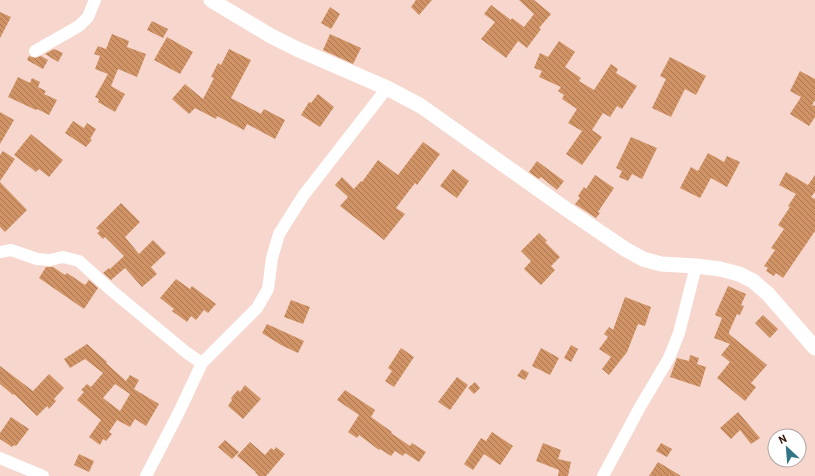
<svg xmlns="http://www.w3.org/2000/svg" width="815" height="476" font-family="Barlow,sans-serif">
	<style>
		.building { fill: url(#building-back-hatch); fill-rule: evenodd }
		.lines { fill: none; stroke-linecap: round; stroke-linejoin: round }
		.minor { stroke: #fff; stroke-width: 12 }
		.tertiary { stroke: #fff; stroke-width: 15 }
	</style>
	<defs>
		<pattern id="building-back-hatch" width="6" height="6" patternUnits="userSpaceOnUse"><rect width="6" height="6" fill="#d09365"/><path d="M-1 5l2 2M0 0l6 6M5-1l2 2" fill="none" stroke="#aa7752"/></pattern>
	</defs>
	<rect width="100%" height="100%" fill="#f7d7cd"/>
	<path class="building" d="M 416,0 L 432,0 L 419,15 L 411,7 Z
		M 519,0 L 534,0 L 551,14 L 539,28 L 541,29 L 527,48 L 518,41 L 506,58 L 481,39 L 495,22 L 484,14 L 491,5 L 511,20 L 512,18 L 524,27 L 534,14 Z
		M 330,7 L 340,14 L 331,29 L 321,23 Z
		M 0,12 L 11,17 L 0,38 Z
		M 152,21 L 168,29 L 163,38 L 147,30 Z
		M 112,34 L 129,41 L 127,47 L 146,54 L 137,77 L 118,69 L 111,86 L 125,94 L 115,112 L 98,102 L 99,99 L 95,97 L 108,74 L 95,69 L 100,56 L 94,54 L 98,46 L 106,49 Z
		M 330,34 L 361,48 L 353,64 L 323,50 Z
		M 167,37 L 193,52 L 180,74 L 154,60 Z
		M 559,41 L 575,52 L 565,67 L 581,78 L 579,81 L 594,90 L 611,64 L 618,69 L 616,73 L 637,86 L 622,109 L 617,106 L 610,117 L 603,113 L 592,130 L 602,137 L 582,165 L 566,154 L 582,131 L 568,123 L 577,109 L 562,99 L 564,95 L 558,91 L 561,87 L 539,77 L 542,71 L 534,68 L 540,53 L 548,57 Z
		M 54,49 L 63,53 L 58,62 L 45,54 Z
		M 229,49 L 251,60 L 231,98 L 261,114 L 264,109 L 285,120 L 275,139 L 247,124 L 244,130 L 217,116 L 216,119 L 195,108 L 189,114 L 172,99 L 185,84 L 203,99 L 214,78 L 211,77 L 218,63 L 221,65 Z
		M 29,56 L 35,58 L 41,56 L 48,60 L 43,69 L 27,60 Z
		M 670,57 L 706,76 L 696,95 L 685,89 L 671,117 L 652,108 L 666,79 L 660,76 Z
		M 800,71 L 815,79 L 815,100 L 812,105 L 815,106 L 815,117 L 809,126 L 790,114 L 801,97 L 790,91 Z
		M 18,77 L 30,83 L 32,78 L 40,82 L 38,87 L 46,91 L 44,94 L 57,100 L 49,115 L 37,109 L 36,110 L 8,97 Z
		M 318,94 L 334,107 L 320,127 L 301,115 L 309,102 L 311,103 Z
		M 0,112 L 14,120 L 0,144 Z
		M 73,121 L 84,128 L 87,123 L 96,129 L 90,139 L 92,140 L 86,147 L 65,133 Z
		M 31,134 L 63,160 L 49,177 L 39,169 L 36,172 L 14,155 Z
		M 631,137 L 657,148 L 642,179 L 632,174 L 628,181 L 619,177 L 622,171 L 616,168 Z
		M 423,142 L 440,154 L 417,185 L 415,183 L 396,208 L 405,214 L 384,240 L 340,206 L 348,197 L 335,185 L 342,177 L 354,189 L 361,181 L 362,182 L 378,160 L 398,175 Z
		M 3,151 L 15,159 L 0,181 L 0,155 Z
		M 708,153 L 724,162 L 727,156 L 740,162 L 727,187 L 711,178 L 700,198 L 680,188 L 691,167 L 698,171 Z
		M 537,161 L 564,181 L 557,190 L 541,177 L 539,179 L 529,172 Z
		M 453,169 L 469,181 L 457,198 L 440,186 Z
		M 786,172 L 808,185 L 815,175 L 815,192 L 811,197 L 815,199 L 815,231 L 783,278 L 776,273 L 774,276 L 766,271 L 768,268 L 764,266 L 775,250 L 771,248 L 784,229 L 778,225 L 790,207 L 788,206 L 796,194 L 779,185 Z
		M 595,175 L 614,188 L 598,212 L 600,213 L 596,218 L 575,204 L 580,198 L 578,196 L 584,187 L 586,189 Z
		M 0,182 L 27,210 L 5,232 L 0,227 Z
		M 121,203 L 140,222 L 125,237 L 139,254 L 153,240 L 166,253 L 151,267 L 157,274 L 142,287 L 125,268 L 111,280 L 103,273 L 109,268 L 110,269 L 124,256 L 105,237 L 103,239 L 97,233 L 100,231 L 96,228 Z
		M 539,233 L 547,241 L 545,242 L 560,257 L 551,266 L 555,270 L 541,285 L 524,269 L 531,261 L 521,251 Z
		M 46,267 L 53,267 L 65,275 L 67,273 L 85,285 L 89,280 L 98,288 L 84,309 L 39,278 Z
		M 176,279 L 190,289 L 192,286 L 216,304 L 208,313 L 204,310 L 196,320 L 191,316 L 187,322 L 172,311 L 174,309 L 160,298 Z
		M 728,286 L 746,294 L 741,305 L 744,306 L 740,315 L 737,314 L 729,332 L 729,334 L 767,365 L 751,383 L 756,387 L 745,401 L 717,378 L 730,362 L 721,355 L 730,344 L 714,338 L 722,318 L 715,315 Z
		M 625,297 L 651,307 L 645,326 L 638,324 L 627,352 L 609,375 L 602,369 L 611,357 L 599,349 L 608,337 L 604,334 L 609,327 L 613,330 Z
		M 291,300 L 310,307 L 303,324 L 284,317 Z
		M 763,315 L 778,329 L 770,338 L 755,323 Z
		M 267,324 L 304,341 L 298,353 L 281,345 L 262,333 Z
		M 87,344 L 107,362 L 106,363 L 126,381 L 130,375 L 139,380 L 134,389 L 159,404 L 146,426 L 135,419 L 130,427 L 117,420 L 109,432 L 112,434 L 106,441 L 103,439 L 100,445 L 89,437 L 101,420 L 77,400 L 84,392 L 81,390 L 87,384 L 91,387 L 103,373 L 85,359 L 70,368 L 64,359 ZM 115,384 L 130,394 L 120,411 L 103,398 Z
		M 571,345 L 578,349 L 571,362 L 564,358 Z
		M 401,348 L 414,357 L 394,387 L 385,381 L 392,371 L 388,368 Z
		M 541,348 L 559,358 L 550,375 L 532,366 Z
		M 690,355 L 699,358 L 697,364 L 706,367 L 700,387 L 670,377 L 677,358 L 689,361 Z
		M 0,366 L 33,391 L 49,374 L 64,388 L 54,399 L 56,401 L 49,409 L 47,406 L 37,416 L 14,394 L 13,395 L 0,384 Z
		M 522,369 L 529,373 L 525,380 L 517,376 Z
		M 457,377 L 468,385 L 450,410 L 438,402 Z
		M 475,382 L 480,388 L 474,394 L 468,388 Z
		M 245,385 L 261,399 L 243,419 L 228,406 L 232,400 L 231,398 L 238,390 L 240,392 Z
		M 345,390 L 375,410 L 371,417 L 392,432 L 391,433 L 410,446 L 412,443 L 426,452 L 419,462 L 405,453 L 403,456 L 395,451 L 391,456 L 380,449 L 379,450 L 359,435 L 357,438 L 348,432 L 359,415 L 337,400 Z
		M 738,412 L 760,438 L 751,444 L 740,430 L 731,439 L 720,428 Z
		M 11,417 L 29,429 L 16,446 L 14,445 L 12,447 L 0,439 L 0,433 Z
		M 492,432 L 513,446 L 500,465 L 484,454 L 473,470 L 464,464 L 481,438 L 486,441 Z
		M 225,440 L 239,452 L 232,459 L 218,447 Z
		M 250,442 L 265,455 L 271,448 L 274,450 L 276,447 L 285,454 L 266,476 L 259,476 L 255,472 L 256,472 L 237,456 Z
		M 543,443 L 561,450 L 558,459 L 571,462 L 568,476 L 558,476 L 559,470 L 536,461 Z
		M 661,443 L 672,449 L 667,457 L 656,451 Z
		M 79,454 L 94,461 L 89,472 L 74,465 Z
		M 658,462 L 681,476 L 649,476 Z"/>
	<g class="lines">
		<path class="minor" d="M 35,51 L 79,26 L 88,17 L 95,0
			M 0,252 L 11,250 L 37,259 L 50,260 L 63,257 L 79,261 L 111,290 L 187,353 L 202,363
			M 0,458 L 43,476
			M 146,476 L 179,412 L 202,363 L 257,308 L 268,289 L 272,258 L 279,234 L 303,196 L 387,88
			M 603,476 L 640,407 L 669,358 L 679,333 L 696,266"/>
		<path class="tertiary" d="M 211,0 L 271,36 L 297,49 L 387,88 L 421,106 L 566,209 L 625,249 L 643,259 L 661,264 L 696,266 L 720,269 L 739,274 L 753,281 L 768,294 L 815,348"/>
	</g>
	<g transform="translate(787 448) rotate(334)"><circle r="19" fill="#ffffff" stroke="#b0a5a1"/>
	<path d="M0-3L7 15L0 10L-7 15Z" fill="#307384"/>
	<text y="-6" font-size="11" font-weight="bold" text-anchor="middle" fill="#3a1d14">N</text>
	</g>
</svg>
